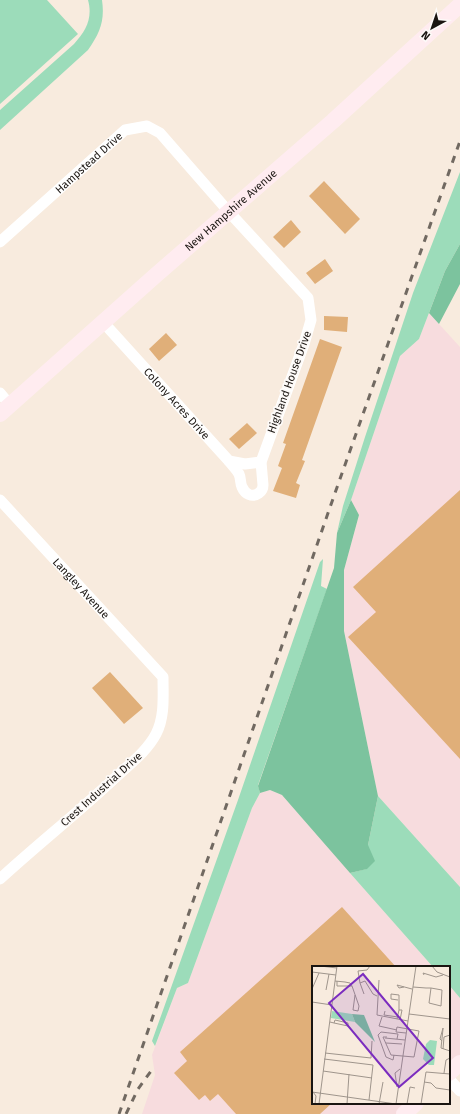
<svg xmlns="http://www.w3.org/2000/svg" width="460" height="1114" font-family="'Fira Sans',sans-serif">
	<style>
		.industrial { fill: #f7dcde }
		.green { fill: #9cdcba }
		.forest { fill: #7cc39e }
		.building { fill: #e0af79 }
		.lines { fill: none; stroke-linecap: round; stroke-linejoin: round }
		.street { stroke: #fff; stroke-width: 11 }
		.secondary { stroke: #ffecf0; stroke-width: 16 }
		.rail { stroke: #716961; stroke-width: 3; stroke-dasharray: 7 7; stroke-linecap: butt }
		.labels { text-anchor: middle; stroke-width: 3.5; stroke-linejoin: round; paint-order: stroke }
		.street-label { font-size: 11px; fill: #1a1511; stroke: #fdfaf8 }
		.inset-road { fill: none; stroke: #9f958c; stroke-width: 1 }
		.view { fill: #7b2cbf; fill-opacity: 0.15; stroke: #7b2cbf; stroke-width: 2 }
		.inset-edge { fill: none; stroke: #1a1511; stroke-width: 2 }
	</style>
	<rect width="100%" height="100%" fill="#f8ebde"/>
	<path class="industrial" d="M 429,313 L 460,347 L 460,887 L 378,796 L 344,631 L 344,570 L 359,516 L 351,500 L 400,356 L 419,339 Z
		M 270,790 L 282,795 L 433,967 L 313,967 L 313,1103 L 408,1103 L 396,1114 L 142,1114 L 155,1075 L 152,1055 L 177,988 L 188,983 L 252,808 L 260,793 Z
		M 449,985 L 460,998 L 460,1056 L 449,1066 Z"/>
	<path class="green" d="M 0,0 L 47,0 L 78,34 L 0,104 Z
		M 88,0 L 102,0 C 105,21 100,33 88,50 L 0,130 L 0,110 L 74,44 C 86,31 93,18 88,0 Z
		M 460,172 L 460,244 L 445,271 L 419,339 L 400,356 L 351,500 L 337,533 L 343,506 L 365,437 L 413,293 Z
		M 323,559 L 321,586 L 327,589 L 258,785 L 260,793 L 252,808 L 188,983 L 177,988 L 155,1046 L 152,1041 L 238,800 L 320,562 Z
		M 378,796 L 460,887 L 460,998 L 449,985 L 449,967 L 433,967 L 350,873 L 366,869 L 368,845 Z"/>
	<path class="forest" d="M 460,244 L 460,284 L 439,324 L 429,313 L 445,271 Z
		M 351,500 L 359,515 L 344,570 L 344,631 L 378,796 L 368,845 L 375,861 L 367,869 L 350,873 L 282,795 L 270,790 L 260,793 L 258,786 L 334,568 L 337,533 Z"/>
	<path class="building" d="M 324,181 L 360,219 L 345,234 L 309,196 Z
		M 291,220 L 301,232 L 284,248 L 273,237 Z
		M 325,259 L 333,271 L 315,284 L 306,273 Z
		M 324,316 L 348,317 L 347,332 L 324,330 Z
		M 166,333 L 177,345 L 159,361 L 149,349 Z
		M 320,339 L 342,347 L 302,460 L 305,461 L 296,483 L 300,485 L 296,498 L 273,491 L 282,468 L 278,466 L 286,444 L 283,443 Z
		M 247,423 L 257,433 L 239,449 L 229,439 Z
		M 460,490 L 460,759 L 348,637 L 376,612 L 353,587 Z
		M 110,672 L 143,708 L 124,724 L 92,688 Z
		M 342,907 L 396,967 L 313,967 L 313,1103 L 332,1103 L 320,1114 L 236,1114 L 218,1094 L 210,1101 L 205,1095 L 199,1100 L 174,1073 L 187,1061 L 180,1052 Z"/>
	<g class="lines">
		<g class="street">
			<path id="s1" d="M 0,242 L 125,130 L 147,126 L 160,133 L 229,212 L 308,298 L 311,320 L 304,344 L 261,462 L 263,485 C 263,489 262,491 259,493 C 252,498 245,494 242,487 C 240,483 241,478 239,474 C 237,470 232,465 229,461"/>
			<path id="s2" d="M 103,322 L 229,461 L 245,464 L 261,462"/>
			<path d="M 0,393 L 10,405"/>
			<path id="s3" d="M 0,500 L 163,677 C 163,696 165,717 156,734 C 147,751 131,763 117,776 C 79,812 38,844 0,879"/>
			<path d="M 449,1079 L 460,1091"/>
		</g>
		<g class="secondary">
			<path id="s4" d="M 0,414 L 156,275 L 333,121 L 460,5"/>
			<path d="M 449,1073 L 460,1063"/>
			<path d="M 404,1114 L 416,1103"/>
		</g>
		<path class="rail" d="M 119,1114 L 335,493 L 460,141
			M 126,1114 L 138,1089 L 151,1071"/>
	</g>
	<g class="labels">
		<g class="street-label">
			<text dy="4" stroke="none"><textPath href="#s1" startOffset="119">Hampstead Drive</textPath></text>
			<text dy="4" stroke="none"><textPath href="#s4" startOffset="308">New Hampshire Avenue</textPath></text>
			<text transform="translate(289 382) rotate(-70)" y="4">Highland House Drive</text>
			<text dy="4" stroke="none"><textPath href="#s2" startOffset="110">Colony Acres Drive</textPath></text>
			<text dy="4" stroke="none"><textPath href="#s3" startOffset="120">Langley Avenue</textPath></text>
			<text transform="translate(101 789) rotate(-42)" y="4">Crest Industrial Drive</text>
		</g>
	</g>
	<g transform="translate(312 966)">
		<rect width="138" height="138" fill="#f8ebde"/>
		<path d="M 20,45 L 40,48 L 43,56 L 19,52 ZM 118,74 L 125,75 L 122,99 L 117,99 L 111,93 L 114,78 Z" fill="#9cdcba"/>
		<path d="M 40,48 L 52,49 L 63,76 L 43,56 Z" fill="#7cc39e"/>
		<path class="inset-road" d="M 8,0 L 25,2M 120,0 L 125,6 L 138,11M 0,6 L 24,9M 112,9 L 111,7 L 124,11 L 131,9M 67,14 L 65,49 L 96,55M 23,15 L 33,16 L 38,17 L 40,20 L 25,20 L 25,15M 48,17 L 46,5 L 55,4 L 58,0M 40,20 L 47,40 L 46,45 L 41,44 L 43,29M 92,21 L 87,22 L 85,19 L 100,23M 101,21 L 114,22 L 119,22 L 130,24 L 129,40 L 117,37 L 119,22M 0,23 L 7,7M 14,24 L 17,8M 52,28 L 48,17 L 53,15 L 61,28 L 65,30M 86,34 L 79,33 L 79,28 L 87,29 L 87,44M 0,36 L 20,39M 73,45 L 72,49 L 86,51M 97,48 L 138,53M 70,51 L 67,60 L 85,64M 85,53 L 87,44 L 90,44 L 88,54M 18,56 L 22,57 L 23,54 L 36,57 L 36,60 L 22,57M 75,71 L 71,71 L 79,89 L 102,91 L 107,65 L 85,61 L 84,66 L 94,67M 73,72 L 93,74M 130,75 L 128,73 L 131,62 L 131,63 L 129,82 L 138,85M 74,77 L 90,78M 131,83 L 132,71 L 138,69M 13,87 L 59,92 L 60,75M 82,89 L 81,94 L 74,91 L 66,69 L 69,66 L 86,68 L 85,73M 12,93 L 61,99 L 57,134M 11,105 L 60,112M 132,107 L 134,94 L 138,92M 112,116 L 119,117 L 124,122 L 138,124M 85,121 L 83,107 L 88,103M 0,126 L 84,138M 1,126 L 4,130 L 3,138M 7,138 L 25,0M 35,138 L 37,108M 67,138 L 71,116M 84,138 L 104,0M 95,138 L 98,121 L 103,122M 109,138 L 114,106 L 138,108"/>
		<path class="view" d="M 51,8 L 121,92 L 87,121 L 17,37 Z"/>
		<rect width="138" height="138" class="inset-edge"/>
	</g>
	<g transform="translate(432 28) rotate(220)" stroke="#fdfaf8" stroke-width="3" paint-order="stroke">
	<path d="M0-3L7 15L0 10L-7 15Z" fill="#1a1511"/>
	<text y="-6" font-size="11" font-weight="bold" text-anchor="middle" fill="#1a1511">N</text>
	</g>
</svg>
